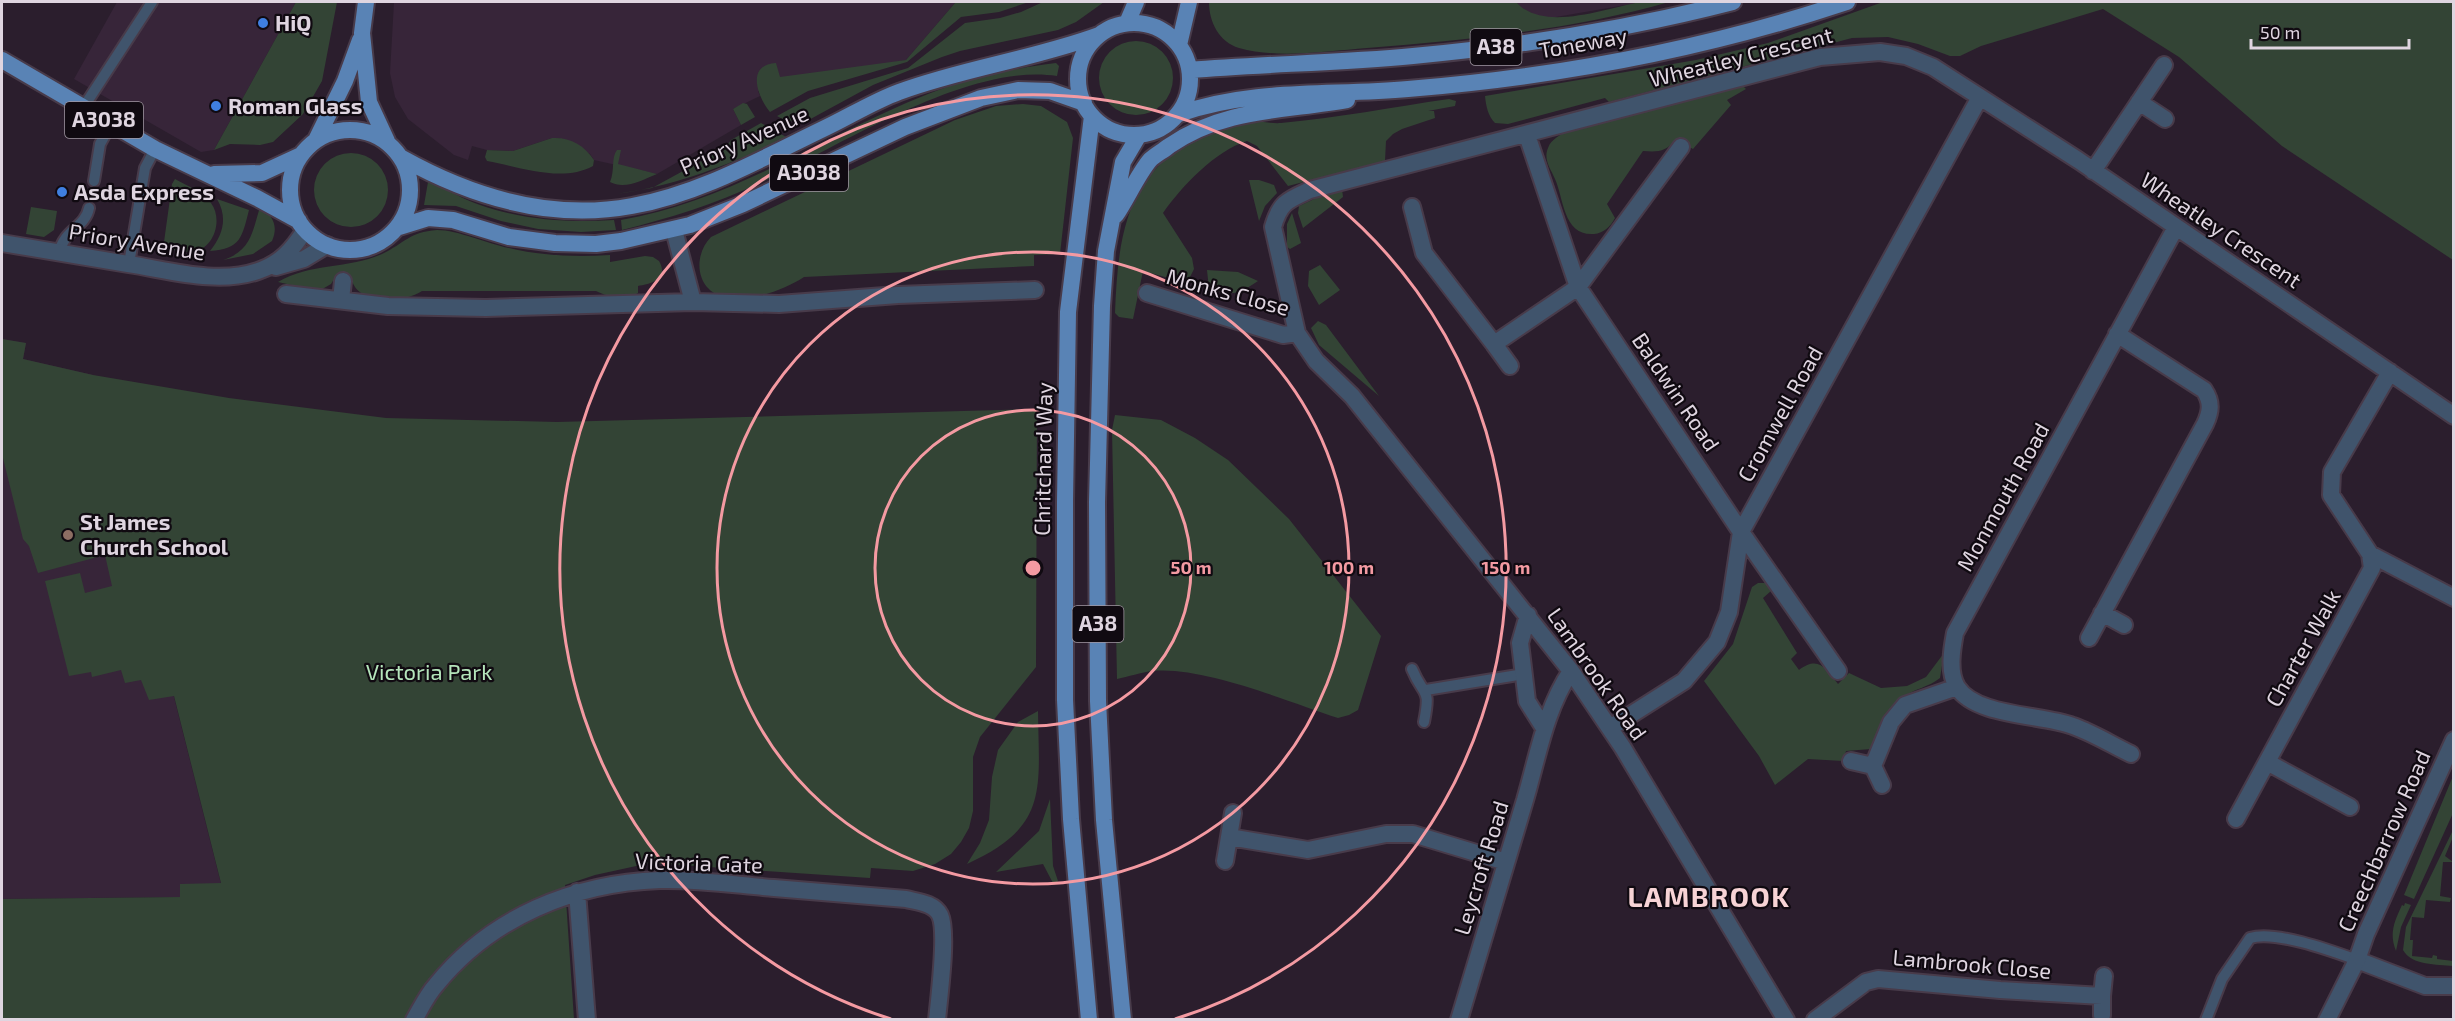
<svg xmlns="http://www.w3.org/2000/svg" width="2455" height="1021" font-family="'Exo 2',sans-serif">
	<style>
		.built { fill: #372539 }
		.green { fill: #334435 }
		.lines { fill: none; stroke-linecap: round; stroke-linejoin: round }
		.service-casing { stroke: #483b4a; stroke-width: 14 }
		.minor-casing { stroke: #483b4a; stroke-width: 20 }
		.tertiary-casing { stroke: #483b4a; stroke-width: 20 }
		.primary-casing { stroke: #483b4a; stroke-width: 20 }
		.service { stroke: #40546c; stroke-width: 10 }
		.minor { stroke: #40546c; stroke-width: 16 }
		.tertiary { stroke: #40546c; stroke-width: 16 }
		.primary { stroke: #5983b5; stroke-width: 16 }
		.ring { fill: none; stroke: #f49aa2; stroke-width: 3 }
		.shop-dot { fill: #3f7fe0; stroke: #100a11; stroke-width: 2 }
		.education-dot { fill: #8d6e63; stroke: #100a11; stroke-width: 2 }
		.labels { text-anchor: middle; stroke-width: 4.5; stroke-linejoin: round; paint-order: stroke }
		.shield { fill: #100a11; stroke: #a198a2; stroke-width: 1.5 }
		.shield-label { font-size: 21px; font-weight: bold; fill: #dfd5e0 }
		.poi-label { font-size: 22px; font-weight: bold; fill: #dfd5e0; stroke: #100a11; text-anchor: start }
		.street-label { font-size: 22px; fill: #dfd5e0; stroke: #100a11 }
		.park-label { font-size: 22px; fill: #b5e5bb; stroke: #100a11 }
		.district-label { font-size: 28px; font-weight: bold; letter-spacing: 1.5px; fill: #f7d3d5; stroke: #100a11 }
		.centre { fill: #f49aa2; stroke: #100a11; stroke-width: 3 }
		.ring-label { font-size: 18px; text-anchor: middle; font-weight: bold; fill: #f49aa2; stroke: #100a11; stroke-width: 4.5; stroke-linejoin: round; paint-order: stroke }
	</style>
	<rect width="100%" height="100%" fill="#2b1e2d"/>
	<path class="built" d="M 117,2 L 296,2 L 214,150 L 201,152 L 74,79 Z
		M 394,2 L 966,2 L 955,3 L 906,60 L 758,91 L 760,96 L 733,109 L 741,125 L 657,174 L 594,160 L 590,154 L 559,138 L 552,138 L 513,151 L 487,150 L 472,146 L 468,160 L 454,155 L 408,119 L 395,97 L 390,73 Z
		M 1516,2 L 1643,2 L 1550,18 L 1535,15 L 1522,8 Z
		M 2,339 L 26,343 L 23,359 L 93,375 L 221,884 L 181,884 L 180,897 L 2,899 Z"/>
	<path class="green" d="M 296,2 L 337,2 L 322,81 L 303,114 L 273,142 L 260,145 L 230,144 L 214,150 Z
		M 966,2 L 1029,2 L 999,12 L 961,17 L 907,62 L 808,91 L 770,112 C 757,96 746,65 776,63 L 780,77 L 906,60 L 955,3 Z
		M 1043,2 L 1104,2 L 1076,22 L 1058,30 L 960,51 L 942,57 L 873,85 L 805,122 L 786,121 L 777,116 L 810,98 L 908,68 L 965,23 L 1000,18 L 1021,12 Z
		M 1209,2 L 1516,2 C 1544,33 1605,8 1641,2 C 1650,1 1660,1 1669,2 C 1571,30 1468,40 1367,48 C 1328,51 1277,59 1239,48 C 1219,42 1209,22 1209,2 Z
		M 1883,2 L 2453,2 L 2453,260 L 2282,146 L 2179,57 L 2103,9 L 1981,46 L 1960,56 L 1950,56 L 1918,44 L 1888,37 L 1852,38 L 1609,102 L 1605,98 L 1508,124 L 1495,123 C 1488,116 1486,106 1485,96 L 1696,60 L 1768,43 Z
		M1099 78a37 37 0 1 1 74 0a37 37 0 1 1-74 0Z
		M 1056,63 L 1059,66 L 1057,76 C 968,62 839,147 760,183 C 715,204 670,218 622,230 L 621,220 C 732,201 824,135 928,94 C 967,79 1013,68 1056,63 Z
		M 1743,86 L 1746,89 L 1727,100 L 1731,105 L 1693,149 L 1676,139 C 1666,152 1658,152 1643,151 L 1607,204 L 1615,218 C 1610,227 1604,233 1594,234 C 1563,236 1564,199 1555,179 C 1551,169 1543,160 1548,148 C 1551,139 1561,135 1568,130 Z
		M 1449,99 L 1456,101 L 1455,106 L 1428,111 L 1434,111 L 1435,118 L 1402,129 L 1393,134 L 1386,141 L 1385,161 L 1288,186 L 1257,146 L 1247,141 C 1215,151 1182,186 1163,213 L 1192,258 L 1194,269 L 1187,283 L 1143,271 L 1133,319 L 1119,317 L 1115,313 C 1118,236 1126,168 1206,135 C 1217,131 1229,123 1240,121 C 1253,119 1268,124 1281,123 C 1337,118 1393,107 1449,99 Z
		M 743,103 L 747,104 L 755,117 L 741,125 L 733,109 Z
		M 1023,104 L 1041,106 L 1067,122 L 1073,138 L 1060,254 L 1034,255 L 1034,266 L 804,277 C 784,290 749,303 724,297 C 695,290 693,255 711,237 L 955,120 L 996,106 Z
		M 761,123 L 788,138 C 729,164 681,185 616,194 L 652,188 L 725,148 L 731,140 Z
		M 552,138 C 570,137 584,145 594,160 L 593,166 C 562,183 520,167 487,161 L 485,157 L 487,150 L 513,151 Z
		M 617,150 L 621,150 L 618,164 L 657,174 C 642,180 625,190 610,182 C 615,171 611,157 617,150 Z
		M314 190a37 37 0 1 1 74 0a37 37 0 1 1-74 0Z
		M 175,179 C 187,186 202,191 211,203 C 223,219 215,249 192,252 C 185,253 175,250 168,249 L 164,242 L 172,184 Z
		M 1249,180 L 1259,180 L 1274,185 L 1277,193 L 1265,206 L 1259,221 Z
		M 428,182 C 446,188 462,199 480,205 C 524,220 568,223 614,220 L 616,230 L 581,232 L 538,229 L 501,221 L 456,206 L 424,205 Z
		M 1342,189 L 1343,197 L 1303,228 L 1298,213 L 1299,206 L 1325,194 Z
		M 217,199 L 249,210 C 242,237 241,249 210,251 C 223,235 228,218 217,199 Z
		M 31,207 L 57,211 L 54,230 L 44,237 L 26,234 Z
		M 260,207 C 272,215 279,225 272,241 L 253,254 L 223,260 C 251,251 252,233 260,207 Z
		M 1292,213 L 1301,243 L 1290,249 L 1287,247 L 1287,224 Z
		M 437,230 C 458,230 488,244 509,248 C 542,256 576,257 610,255 L 610,262 L 645,256 L 653,257 L 659,261 C 669,278 652,284 638,286 L 638,293 C 626,301 608,297 596,291 L 422,291 C 402,304 356,306 351,277 L 337,274 L 331,284 L 319,291 L 278,282 C 309,263 349,269 382,254 C 405,243 409,232 437,230 Z
		M 1320,265 L 1340,290 L 1319,305 L 1308,286 L 1309,271 Z
		M 1207,270 L 1238,272 L 1258,281 C 1237,295 1233,296 1209,289 Z
		M 1318,321 L 1326,325 L 1379,396 L 1319,345 L 1311,328 Z
		M 2,339 L 26,343 L 23,359 L 93,375 L 229,398 L 386,418 L 557,422 L 1037,409 L 1036,667 L 980,737 L 973,757 L 973,811 L 969,828 L 961,842 L 951,854 L 935,864 L 913,871 L 871,868 L 870,878 L 650,863 L 595,875 L 565,885 L 574,1019 L 2,1019 L 2,899 L 180,897 L 180,884 L 221,883 L 174,696 L 149,700 L 141,680 L 125,683 L 121,670 L 92,677 L 91,672 L 69,676 L 45,581 L 80,573 L 85,593 L 112,586 L 105,555 L 38,573 L 29,546 L 23,539 L 2,454 Z
		M 1115,415 L 1161,420 L 1195,438 L 1228,460 L 1289,519 L 1381,636 L 1358,710 L 1349,715 L 1338,718 C 1289,702 1203,666 1153,671 C 1141,672 1128,677 1117,679 L 1112,430 Z
		M 1758,583 L 1766,583 L 1771,591 L 1763,598 L 1797,653 L 1791,659 L 1799,670 C 1819,655 1826,669 1838,684 L 1849,673 L 1881,688 L 1907,686 L 1926,677 L 1944,653 L 1940,678 C 1929,687 1914,689 1903,697 C 1886,709 1880,732 1871,749 L 1846,751 L 1843,761 L 1808,759 L 1775,785 L 1759,756 L 1704,681 L 1733,644 L 1752,587 Z
		M 1038,711 C 1039,790 1049,827 967,864 L 980,843 L 989,820 L 992,777 L 998,750 L 1018,722 Z
		M 2453,776 L 2453,813 L 2414,899 L 2404,895 Z
		M 1050,799 L 1053,866 L 1058,881 L 1054,885 L 1043,864 L 996,872 L 1039,831 Z
		M 2453,830 L 2453,837 L 2445,856 L 2453,862 L 2443,862 L 2440,896 L 2451,898 L 2450,902 L 2426,900 L 2424,918 L 2412,917 L 2410,940 L 2413,940 L 2412,956 L 2432,958 L 2433,955 L 2437,956 L 2437,959 L 2453,961 L 2453,966 C 2437,964 2412,966 2403,950 L 2406,927 Z
		M 2405,903 L 2411,905 L 2401,927 L 2396,951 C 2389,934 2394,922 2402,905 L 2404,906 Z"/>
	<g class="lines">
		<defs>
			<path id="service" d="M 83,108 L 152,2
				M 94,181 L 100,144 L 111,124
				M 59,253 C 64,229 85,228 89,208
				M 129,264 L 145,168 L 155,149
				M 1412,669 C 1424,698 1431,686 1424,722
				M 1426,690 L 1524,674
				M 2206,1020 L 2222,979 L 2250,938 C 2275,930 2332,951 2357,960"/>
			<path id="minor" d="M 2139,102 L 2165,119
				M 1527,135 L 1578,287 L 1741,532 L 1838,671
				M 2093,171 L 2164,65
				M 1412,207 L 1424,253 L 1494,344 L 1578,287 L 1681,147
				M 674,230 L 693,302
				M 2,243 C 44,250 86,257 128,264 C 169,270 217,285 258,271 C 280,264 293,249 305,230
				M 276,267 L 304,259 L 327,245
				M 1147,293 L 1283,335 L 1297,333
				M 286,294 L 388,306 L 486,308 L 693,302 L 779,304 L 898,295 L 1035,290
				M 341,300 L 343,281
				M 1494,344 L 1510,366
				M 2390,372 L 2332,472 L 2331,495 L 2370,554 L 2454,598
				M 2102,613 L 2124,625
				M 1528,615 L 1520,643 L 1527,701 L 1544,728
				M 2089,638 L 2205,424 C 2211,411 2212,402 2204,390 L 2117,334
				M 1610,728 L 1684,681 L 1717,642 L 1729,612 L 1741,532 L 1980,97
				M 2131,754 C 2112,745 2093,733 2073,726 C 2042,714 1976,717 1957,687 C 1948,672 1952,649 1955,633 L 2176,227
				M 1851,761 L 1873,766 L 1891,722 L 1905,705 L 1957,687
				M 2267,762 L 2350,807
				M 1873,766 L 1882,785
				M 2236,819 L 2372,568 L 2370,554
				M 1229,837 L 1233,813
				M 1225,861 L 1229,837 L 1308,850 L 1386,834 L 1413,834 L 1506,862
				M 577,892 L 587,1020
				M 2357,960 L 2425,986 L 2454,986
				M 2102,1015 L 2102,996
				M 414,1020 C 421,1008 427,995 436,985 C 491,917 574,883 660,880 C 698,879 737,885 774,888 C 818,892 862,895 906,899 C 918,902 934,903 940,915 C 948,932 939,998 937,1020
				M 1459,1020 C 1481,946 1503,873 1525,800 C 1538,756 1545,710 1571,671
				M 1786,1020 L 1623,748 L 1571,671 L 1352,396 L 1316,361 L 1297,333 L 1273,227 C 1280,202 1288,200 1310,190 L 1820,57 L 1880,52 L 1906,56 L 1933,67 L 2078,160 L 2454,416
				M 1815,1020 L 1866,982 L 1878,979 L 2000,990 L 2102,996 L 2104,976"/>
			<path id="tertiary" d="M 2327,1020 L 2357,960 L 2366,934 L 2454,740"/>
			<path id="primary" d="M 366,2 L 362,33 L 369,102 L 387,141
				M 1127,23 L 1136,2
				M1078 79a56 56 0 1 1 112 0a56 56 0 1 1-112 0Z
				M 1179,45 L 1189,2
				M 2,60 L 155,149 L 257,198 L 299,221
				M 1190,70 C 1264,64 1339,63 1413,56 C 1521,46 1628,29 1733,2
				M 1179,114 C 1253,88 1330,96 1408,89 C 1556,77 1706,49 1847,2
				M290 190a60 60 0 1 1 120 0a60 60 0 1 1-120 0Z
				M 316,140 L 345,81 L 360,40
				M 402,158 C 472,197 551,221 632,206 C 699,194 761,159 821,130 C 847,118 872,102 899,92 C 964,68 1034,59 1099,35
				M 214,174 L 262,173 L 301,155
				M 1116,215 C 1127,199 1138,174 1150,160 C 1155,155 1163,151 1169,146 C 1223,108 1285,111 1347,100
				M 399,227 L 428,218 L 453,220 L 509,237 L 555,243 L 596,244 L 621,241 L 690,225 L 743,204 L 905,127 L 981,98 L 1018,90 L 1050,91 L 1084,103
				M 1089,1020 L 1071,819 L 1065,700 L 1065,501 L 1068,312 L 1092,116
				M 1123,1020 L 1104,820 L 1098,701 L 1097,502 L 1102,306 L 1106,251 L 1123,162 L 1139,135"/>
		</defs>
		<use href="#service" class="service-casing"/>
		<use href="#minor" class="minor-casing"/>
		<use href="#tertiary" class="tertiary-casing"/>
		<use href="#primary" class="primary-casing"/>
		<use href="#service" class="service"/>
		<use href="#minor" class="minor"/>
		<use href="#tertiary" class="tertiary"/>
		<use href="#primary" class="primary"/>
	</g>
	<g class="ring">
		<circle cx="1033" cy="568" r="158"/>
		<circle cx="1033" cy="568" r="316"/>
		<path d="M891 1019A473 473 0 1 1 1175 1019"/>
	</g>
	<g class="shop-dot">
		<circle cx="263" cy="23" r="6"/>
		<circle cx="216" cy="106" r="6"/>
		<circle cx="62" cy="192" r="6"/>
	</g>
	<circle class="education-dot" cx="68" cy="535" r="6"/>
	<g class="labels">
		<g class="shield">
			<rect x="1470.5" y="29" width="51" height="36" rx="4.5"/>
			<rect x="65" y="102" width="78" height="36" rx="4.5"/>
			<rect x="770" y="155" width="78" height="36" rx="4.5"/>
			<rect x="1072.5" y="606" width="51" height="36" rx="4.5"/>
		</g>
		<g class="shield-label">
			<text x="1496" y="54">A38</text>
			<text x="104" y="127">A3038</text>
			<text x="809" y="180">A3038</text>
			<text x="1098" y="631">A38</text>
		</g>
		<g class="poi-label">
			<text x="275" y="31">HiQ</text>
			<text x="228" y="114">Roman Glass</text>
			<text x="74" y="200">Asda Express</text>
			<text x="80" y="530">St James<tspan x="80" dy="25">Church School</tspan></text>
		</g>
		<g class="street-label">
			<text transform="translate(1583 43) rotate(-10)" y="8">Toneway</text>
			<text transform="translate(1741 57) rotate(-14)" y="8">Wheatley Crescent</text>
			<text transform="translate(744 140) rotate(-24)" y="8">Priory Avenue</text>
			<text transform="translate(2221 230) rotate(34)" y="8">Wheatley Crescent</text>
			<text transform="translate(137 242) rotate(9)" y="8">Priory Avenue</text>
			<text transform="translate(1228 292) rotate(15)" y="8">Monks Close</text>
			<text transform="translate(1676 392) rotate(56)" y="8">Baldwin Road</text>
			<text transform="translate(1780 414) rotate(-61)" y="8">Cromwell Road</text>
			<text transform="translate(1043 459) rotate(-89)" y="8">Chritchard Way</text>
			<text transform="translate(2003 497) rotate(-61)" y="8">Monmouth Road</text>
			<text transform="translate(2303 648) rotate(-61)" y="8">Charter Walk</text>
			<text transform="translate(1597 674) rotate(55)" y="8">Lambrook Road</text>
			<text transform="translate(2384 841) rotate(-66)" y="8">Creechbarrow Road</text>
			<text transform="translate(699 863) rotate(2)" y="8">Victoria Gate</text>
			<text transform="translate(1481 868) rotate(-73)" y="8">Leycroft Road</text>
			<text transform="translate(1972 964) rotate(5)" y="8">Lambrook Close</text>
		</g>
		<g class="park-label">
			<text x="429" y="680">Victoria Park</text>
		</g>
		<g class="district-label">
			<text x="1709" y="907">LAMBROOK</text>
		</g>
	</g>
	<circle cx="1033" cy="568" r="9" class="centre"/>
	<g class="ring-label">
		<text x="1191" y="574">50 m</text>
		<text x="1349" y="574">100 m</text>
		<text x="1506" y="574">150 m</text>
	</g>
	<rect width="2455" height="1021" fill="none" stroke="#dfd5e0" stroke-width="6"/>
	<path d="M2251 39v9h158v-9" fill="none" stroke="#dfd5e0" stroke-width="3"/>
	<text x="2260" y="39" font-size="18" fill="#dfd5e0" stroke="#100a11" stroke-width="4.5" paint-order="stroke">50 m</text>
</svg>
